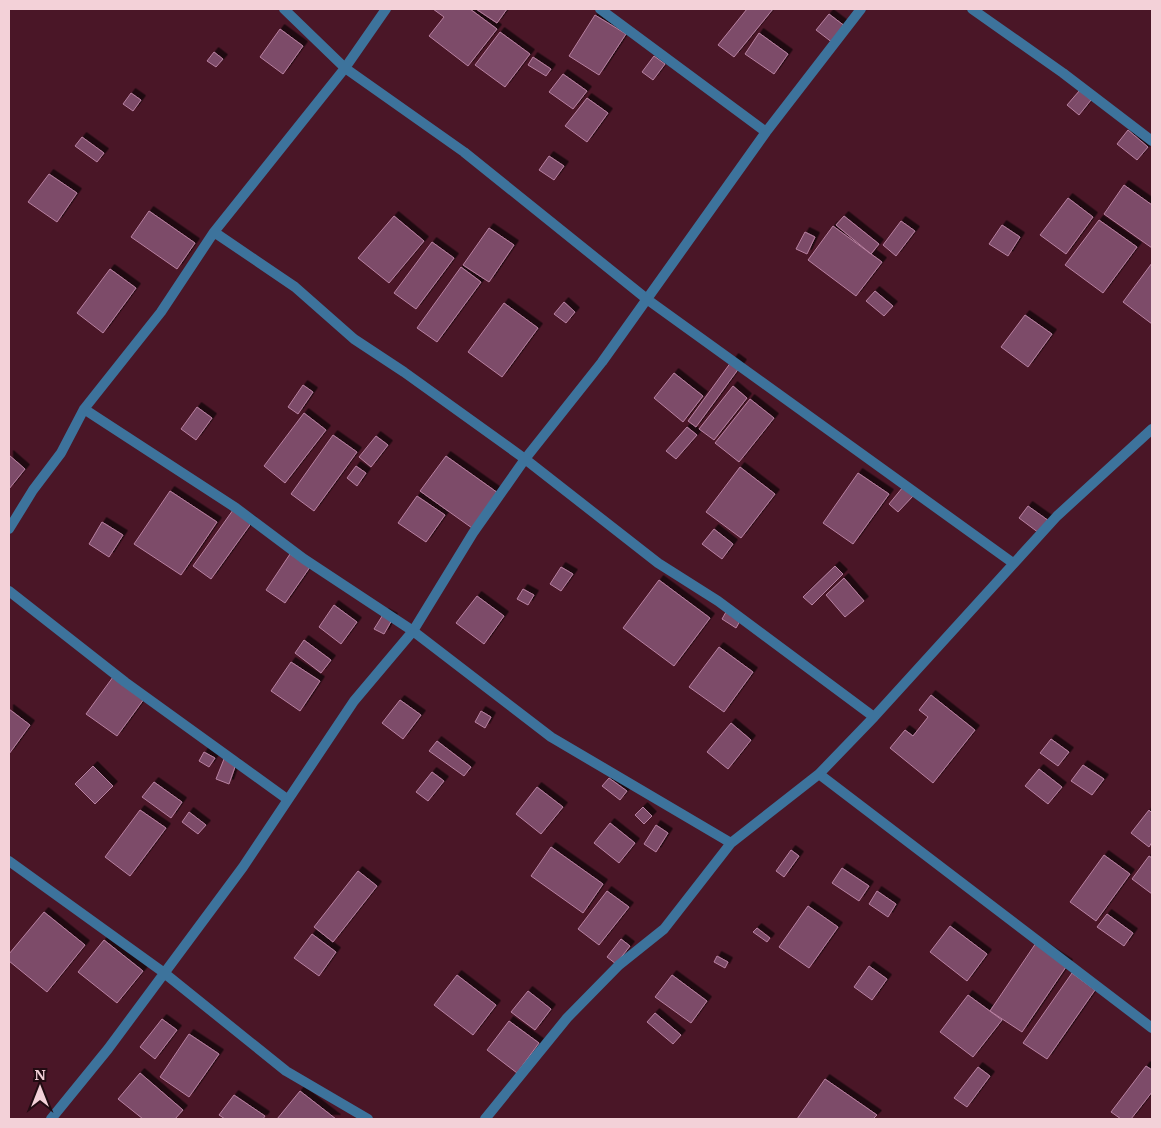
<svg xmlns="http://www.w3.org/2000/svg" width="1161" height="1128" font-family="Merriweather,serif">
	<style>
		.building { fill: #7d4b69; stroke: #b881a1; filter: url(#shadow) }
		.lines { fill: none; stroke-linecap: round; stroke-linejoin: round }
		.street { stroke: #3d739c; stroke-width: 10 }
	</style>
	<defs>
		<filter id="shadow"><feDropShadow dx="4.5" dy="-4.5" stdDeviation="0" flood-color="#0009"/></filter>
	</defs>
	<rect width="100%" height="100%" fill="#4a1627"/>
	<path class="building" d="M 433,9 L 470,9 L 497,29 L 468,66 L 429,36 L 444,17 Z
		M 476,9 L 507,9 L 497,23 Z
		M 747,9 L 773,9 L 734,57 L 718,45 Z
		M 829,14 L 846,27 L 833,43 L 816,30 Z
		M 595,15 L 626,34 L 599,75 L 569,56 Z
		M 280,29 L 303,46 L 283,74 L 260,57 Z
		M 500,32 L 530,54 L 505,87 L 475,65 Z
		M 759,33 L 788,54 L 774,74 L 745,54 Z
		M 214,52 L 223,59 L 216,67 L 207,61 Z
		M 654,56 L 665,64 L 653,80 L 642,72 Z
		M 533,57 L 551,69 L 546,76 L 528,65 Z
		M 563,74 L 587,91 L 573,109 L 549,92 Z
		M 1080,90 L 1091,100 L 1079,115 L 1067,105 Z
		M 131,93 L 141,100 L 133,111 L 123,104 Z
		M 587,98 L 608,113 L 587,142 L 565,126 Z
		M 1128,130 L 1148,147 L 1137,160 L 1117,144 Z
		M 82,137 L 104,153 L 97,162 L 75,146 Z
		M 549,156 L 564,166 L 554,180 L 539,170 Z
		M 49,174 L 77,193 L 57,222 L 28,202 Z
		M 1124,185 L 1152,205 L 1152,248 L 1104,214 Z
		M 1068,198 L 1093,217 L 1066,254 L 1040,235 Z
		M 149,211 L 195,243 L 177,269 L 131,237 Z
		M 394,216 L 424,241 L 389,283 L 358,258 Z
		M 844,216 L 879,244 L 871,254 L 836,225 Z
		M 1099,220 L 1137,247 L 1103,293 L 1065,265 Z
		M 901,221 L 915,231 L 896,256 L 883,245 Z
		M 1002,225 L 1020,237 L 1008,256 L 989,244 Z
		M 833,226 L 882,262 L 856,296 L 808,260 Z
		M 489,228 L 514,245 L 489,282 L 463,265 Z
		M 805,232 L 815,237 L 807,254 L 796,249 Z
		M 432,242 L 454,258 L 416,309 L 394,293 Z
		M 1152,263 L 1152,324 L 1123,302 Z
		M 461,267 L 481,282 L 437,342 L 417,328 Z
		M 110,269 L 136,288 L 103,333 L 77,313 Z
		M 875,291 L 893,306 L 884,316 L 866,301 Z
		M 564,302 L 575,312 L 566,323 L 554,314 Z
		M 504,303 L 538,328 L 502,377 L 468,352 Z
		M 1025,315 L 1052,334 L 1028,367 L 1001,347 Z
		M 734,358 L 742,364 L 696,427 L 688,421 Z
		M 674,373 L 703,396 L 683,422 L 654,398 Z
		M 303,385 L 313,392 L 298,414 L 288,407 Z
		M 733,386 L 747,398 L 714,440 L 699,429 Z
		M 750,399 L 774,418 L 739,462 L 715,443 Z
		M 197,407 L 212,418 L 196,440 L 181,429 Z
		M 304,413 L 326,430 L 285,483 L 264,466 Z
		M 687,427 L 697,435 L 676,459 L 666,451 Z
		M 333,435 L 357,452 L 314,511 L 291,494 Z
		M 376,436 L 388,445 L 371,467 L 359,457 Z
		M 9,455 L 25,469 L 9,489 Z
		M 446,456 L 498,493 L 472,528 L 420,491 Z
		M 356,466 L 366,473 L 357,486 L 347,478 Z
		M 740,467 L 775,494 L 741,538 L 706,512 Z
		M 858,473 L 889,494 L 853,544 L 823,523 Z
		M 903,487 L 913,496 L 898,512 L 889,504 Z
		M 170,491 L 217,522 L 181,575 L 134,544 Z
		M 417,496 L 445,515 L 426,542 L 398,523 Z
		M 1028,506 L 1049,521 L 1039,533 L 1019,518 Z
		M 233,510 L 252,522 L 211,579 L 193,566 Z
		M 102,522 L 123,535 L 109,557 L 89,544 Z
		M 714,529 L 733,544 L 722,559 L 702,544 Z
		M 290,554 L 310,567 L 285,603 L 266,590 Z
		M 835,566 L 843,574 L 812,605 L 803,597 Z
		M 561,567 L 573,574 L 561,591 L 550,584 Z
		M 844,578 L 864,601 L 845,617 L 826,595 Z
		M 659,580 L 710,618 L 674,666 L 623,628 Z
		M 523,589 L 534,595 L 528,605 L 517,599 Z
		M 477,596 L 504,616 L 484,644 L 456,623 Z
		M 334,605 L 357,622 L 341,644 L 319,627 Z
		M 726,612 L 740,621 L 736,628 L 722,619 Z
		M 384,613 L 393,618 L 384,634 L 374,629 Z
		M 304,640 L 331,660 L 321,673 L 295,653 Z
		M 719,647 L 753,672 L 724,712 L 689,687 Z
		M 291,662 L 320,681 L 300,711 L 271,691 Z
		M 113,677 L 144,699 L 117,736 L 86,714 Z
		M 931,695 L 975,730 L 933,783 L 890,748 L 905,730 L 913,736 L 928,717 L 919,710 Z
		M 400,700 L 421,715 L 403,739 L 382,723 Z
		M 9,709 L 30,725 L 9,754 Z
		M 481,711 L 491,717 L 485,728 L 475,722 Z
		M 731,723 L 751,740 L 728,769 L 707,752 Z
		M 1051,739 L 1069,752 L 1058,766 L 1040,753 Z
		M 437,741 L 471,767 L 464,776 L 429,751 Z
		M 204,752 L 215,758 L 209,767 L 199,761 Z
		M 224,759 L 236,764 L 229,784 L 216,779 Z
		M 1083,765 L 1104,779 L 1092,795 L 1071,781 Z
		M 93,766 L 113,786 L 95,804 L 75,784 Z
		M 1039,769 L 1062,787 L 1048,804 L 1025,786 Z
		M 432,772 L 444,781 L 428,801 L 416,792 Z
		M 609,778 L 627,791 L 620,800 L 602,786 Z
		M 154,782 L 182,802 L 171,818 L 142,797 Z
		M 537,787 L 563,807 L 541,834 L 516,814 Z
		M 643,807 L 652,816 L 644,824 L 635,815 Z
		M 140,810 L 166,828 L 130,876 L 105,857 Z
		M 1149,810 L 1152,813 L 1152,842 L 1149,847 L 1131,833 Z
		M 189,812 L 206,825 L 198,834 L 182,822 Z
		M 610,823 L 635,843 L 619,863 L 594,843 Z
		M 656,825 L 668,833 L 656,852 L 644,844 Z
		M 551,847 L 603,884 L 583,913 L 531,876 Z
		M 791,850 L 799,856 L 784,877 L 776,871 Z
		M 1104,855 L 1130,874 L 1096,921 L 1070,902 Z
		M 1149,856 L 1152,858 L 1152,894 L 1132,879 Z
		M 842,868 L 869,886 L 859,901 L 832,883 Z
		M 358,871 L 377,886 L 333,942 L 314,927 Z
		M 607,891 L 629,907 L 599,945 L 578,929 Z
		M 877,891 L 896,904 L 888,917 L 869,904 Z
		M 808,906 L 838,927 L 809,968 L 779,947 Z
		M 44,912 L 85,945 L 47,992 L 9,961 L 9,954 Z
		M 1107,914 L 1133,933 L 1124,946 L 1097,927 Z
		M 950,926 L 987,954 L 967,981 L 930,952 Z
		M 757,928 L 770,938 L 767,942 L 753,932 Z
		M 312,934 L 336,952 L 319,976 L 294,958 Z
		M 621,939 L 630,946 L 616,964 L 607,957 Z
		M 104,940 L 143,971 L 117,1003 L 78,972 Z
		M 1036,943 L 1068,964 L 1022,1032 L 990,1011 Z
		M 717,956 L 728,962 L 725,968 L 714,962 Z
		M 869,966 L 887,979 L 872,1000 L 854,987 Z
		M 1072,973 L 1095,990 L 1047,1059 L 1023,1043 Z
		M 457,975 L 496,1005 L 473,1035 L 434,1005 Z
		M 672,975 L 707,1001 L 691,1023 L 655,997 Z
		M 528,991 L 551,1009 L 535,1030 L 511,1012 Z
		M 968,995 L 1002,1020 L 973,1057 L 940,1032 Z
		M 655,1013 L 681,1035 L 673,1044 L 647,1022 Z
		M 162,1019 L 177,1030 L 155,1059 L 140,1047 Z
		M 509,1021 L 539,1043 L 517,1073 L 487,1050 Z
		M 189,1034 L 219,1054 L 189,1097 L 160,1077 Z
		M 1146,1066 L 1152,1070 L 1152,1092 L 1131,1119 L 1121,1119 L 1111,1112 Z
		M 978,1067 L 990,1076 L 967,1107 L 954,1098 Z
		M 140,1073 L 183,1110 L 175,1119 L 143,1119 L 118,1099 Z
		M 825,1079 L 877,1115 L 873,1119 L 797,1119 Z
		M 300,1091 L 336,1119 L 277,1119 Z
		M 234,1095 L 265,1116 L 263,1119 L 225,1119 L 219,1115 Z"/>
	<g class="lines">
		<path class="street" d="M 284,9 L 345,68 L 464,152 L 648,300 L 1013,563
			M 600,9 L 766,132
			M 972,9 L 1063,73 L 1152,141
			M 214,232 L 295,287 L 354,339 L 404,372 L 525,459 L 658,563 L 718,601 L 874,717
			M 84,409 L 236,508 L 304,559 L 413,631 L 551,737 L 731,843
			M 9,529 L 33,490 L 61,453 L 84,409 L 161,312 L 214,232 L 345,68 L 386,9
			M 9,591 L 125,682 L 287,799
			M 819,774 L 1152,1028
			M 9,861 L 163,972 L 286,1071 L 368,1119
			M 51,1119 L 108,1049 L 243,867 L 354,701 L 413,631 L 473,533 L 525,459 L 602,362 L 766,132 L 861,9
			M 485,1119 L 567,1018 L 619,965 L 664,929 L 731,843 L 819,774 L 874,717 L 1057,516 L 1152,429"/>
	</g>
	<rect width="1161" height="1128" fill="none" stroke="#f3d1d8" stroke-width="20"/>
	<g transform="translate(40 1088)" stroke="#220b12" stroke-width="4" paint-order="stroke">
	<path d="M0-4L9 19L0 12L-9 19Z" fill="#f3d1d8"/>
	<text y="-8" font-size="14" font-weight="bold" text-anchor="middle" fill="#f3d1d8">N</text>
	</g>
</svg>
